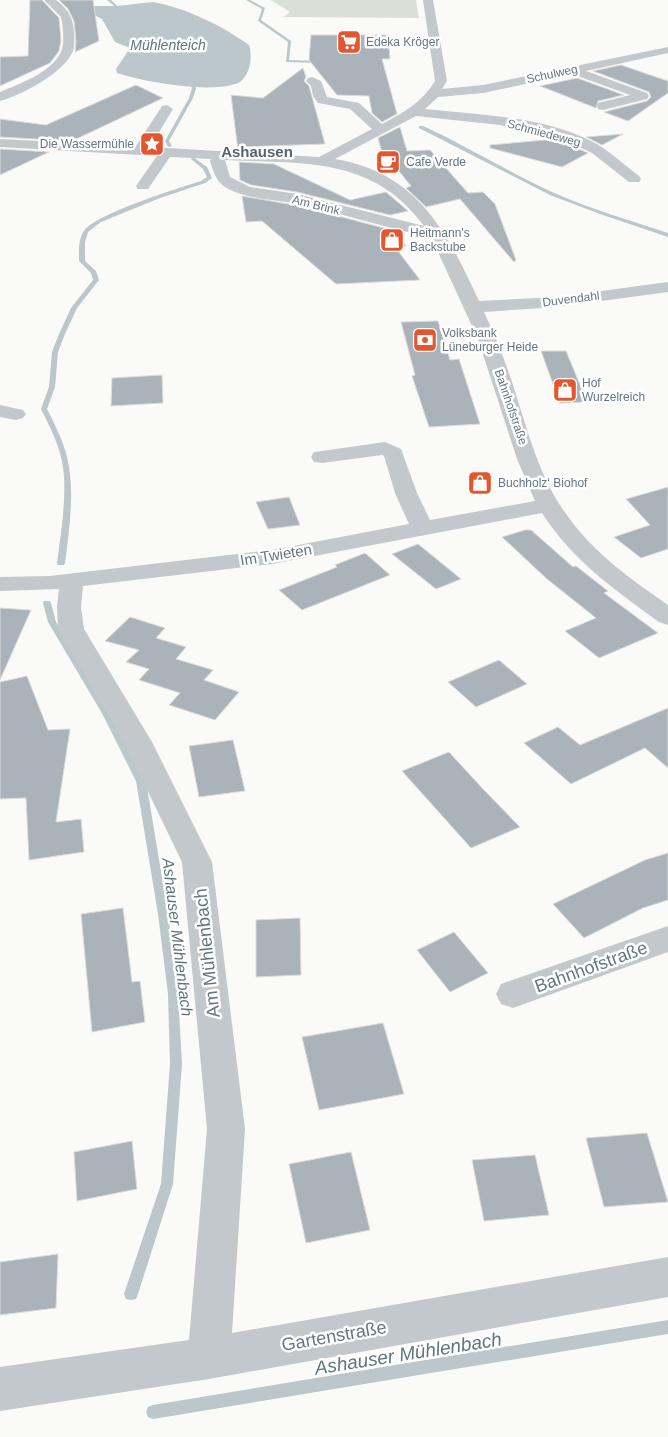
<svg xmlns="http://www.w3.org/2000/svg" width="668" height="1437" font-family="Arial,sans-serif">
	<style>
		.green { fill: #dadfd7 }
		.water { fill: #bbc7cb }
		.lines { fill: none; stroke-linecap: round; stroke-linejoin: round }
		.stream { fill: #bbc7cb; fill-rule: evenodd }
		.building { fill: #aab3b9; stroke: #dcdcda }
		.minor { fill: #c3c8cc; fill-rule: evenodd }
		.labels { text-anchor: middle; stroke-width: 5; stroke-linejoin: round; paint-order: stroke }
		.far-poi-label { font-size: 12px; fill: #657683; stroke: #fff; text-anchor: start }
		.far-street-label { font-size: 12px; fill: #657683; stroke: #fff }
		.far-water-label { font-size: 14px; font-style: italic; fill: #60757c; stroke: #fff }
		.far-quarter-label { font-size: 15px; font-weight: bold; fill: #57646e; stroke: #fff }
		.street-label { font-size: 15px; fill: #657683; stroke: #fff }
		.water-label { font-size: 16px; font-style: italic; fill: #60757c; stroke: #fff }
		.near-street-label { font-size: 18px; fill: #657683; stroke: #fff }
		.near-water-label { font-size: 19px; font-style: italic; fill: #60757c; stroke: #fff }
	</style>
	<rect width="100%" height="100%" fill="#fafaf8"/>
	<path class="green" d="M 271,0 L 416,0 L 419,18 L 283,17 L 290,12 Z"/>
	<path class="water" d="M 152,2 C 184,7 223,26 249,45 C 253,57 250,77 238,83 C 211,94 145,82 117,73 L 116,69 L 130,48 L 115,42 L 102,19 L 76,6 L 117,6 Z"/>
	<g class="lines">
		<path class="stream" d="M 107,0 L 111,0 L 126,14 L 124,14 Z
			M 246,0 L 250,0 L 265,8 L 261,20 L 291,41 L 289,60 L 320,61 L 321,63 L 286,62 L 288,42 L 258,21 L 262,9 Z
			M 189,77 L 196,88 L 193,98 L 169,141 L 172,146 L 168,147 L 165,141 L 189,98 L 192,88 L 187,78 Z
			M 419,126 L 423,126 C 467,146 508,172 552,192 C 590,209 629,220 668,233 L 668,237 L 600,214 L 550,195 L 419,128 Z
			M 193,157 L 207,167 L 212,178 L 205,183 L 160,198 L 101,222 L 88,232 L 85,242 L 85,261 L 96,271 L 99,280 L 77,308 L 65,334 L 58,352 L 55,387 L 47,409 C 56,427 66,446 69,467 C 74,498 69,532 65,563 L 64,565 L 58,565 L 57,563 C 61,532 67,498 63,467 C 60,446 50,427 41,409 L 49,387 L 52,352 L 59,334 L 71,308 L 93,280 L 91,273 L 79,261 C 79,251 78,239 84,231 C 95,214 179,188 201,181 L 207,177 L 203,169 L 191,159 Z
			M 44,601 L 50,601 L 51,603 L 56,622 L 111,715 L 146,781 L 168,914 L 178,994 L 182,1064 L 173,1184 L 138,1294 L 136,1299 L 131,1300 L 126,1299 L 124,1294 L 161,1184 L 170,1064 L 168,994 L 158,914 L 136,781 L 103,715 L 48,622 L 43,603 Z
			M 668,1320 L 668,1334 L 153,1419 L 148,1417 L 146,1412 L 148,1407 L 153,1405 Z"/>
	</g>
	<path class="building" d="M 30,0 L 42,0 L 59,18 L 61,40 L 59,51 L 50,63 L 0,86 L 0,57 L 28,56 Z
		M 59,0 L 93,0 L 99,41 L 75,52 L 76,42 L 74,21 L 68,9 Z
		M 311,35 L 388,35 L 390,59 L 382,59 L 397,114 L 382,122 L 372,113 L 369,96 L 337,95 L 309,60 Z
		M 621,65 L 668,81 L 668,93 L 628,121 L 604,112 L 647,101 L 651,97 L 649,92 L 593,71 Z
		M 303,68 L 306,77 L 304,81 L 309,86 L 325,144 L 238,147 L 247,151 L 238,150 L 231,95 L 263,98 Z
		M 577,78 L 624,95 L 598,101 L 596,108 L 540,86 Z
		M 136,85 L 163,98 L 72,141 L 0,137 L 0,119 L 46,125 Z
		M 400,127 L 407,151 L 430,150 L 468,193 L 483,192 L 495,204 L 516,260 L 514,262 L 460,199 L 426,207 L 406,188 L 411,186 L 381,149 L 378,138 Z
		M 623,134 L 602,145 L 586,137 Z
		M 556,139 L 588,153 L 562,167 L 490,148 L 490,145 Z
		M 0,149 L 49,152 L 0,175 Z
		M 239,162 L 274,164 L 350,200 L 386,192 L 408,211 L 390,215 L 297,192 L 251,185 L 240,180 Z
		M 242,196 L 300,206 L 395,231 L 406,246 L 395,247 L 420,280 L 336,284 L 262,221 L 246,222 Z
		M 438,321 L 450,360 L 459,359 L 480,424 L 429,427 L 412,376 L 415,375 L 401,322 Z
		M 541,351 L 566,351 L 587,402 L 560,403 Z
		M 162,375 L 163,403 L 111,406 L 112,378 Z
		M 668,487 L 668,549 L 641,558 L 614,537 L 650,525 L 626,499 Z
		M 289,497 L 300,525 L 268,529 L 256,502 Z
		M 525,530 L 531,530 L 573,567 L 576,566 L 608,591 L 604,593 L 658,633 L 599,658 L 565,631 L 596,618 L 547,579 L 502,537 Z
		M 418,544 L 461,579 L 436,589 L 392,554 Z
		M 365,553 L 390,575 L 302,610 L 279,590 L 337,567 L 335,565 Z
		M 0,608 L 31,610 L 0,680 Z
		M 130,617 L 165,628 L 156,638 L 186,647 L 176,659 L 213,670 L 204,680 L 239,692 L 215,720 L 169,705 L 180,693 L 139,680 L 149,669 L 126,662 L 139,650 L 105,641 Z
		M 499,660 L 527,684 L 476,707 L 448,682 Z
		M 27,676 L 48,730 L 70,729 L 56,822 L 81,819 L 84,852 L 29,860 L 26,798 L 0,799 L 0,682 Z
		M 668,708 L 668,768 L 645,748 L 571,784 L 524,743 L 558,727 L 580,745 Z
		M 233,740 L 245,791 L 199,797 L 189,746 Z
		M 449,752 L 483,789 L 520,827 L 471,848 L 402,771 Z
		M 668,853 L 668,900 L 643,908 L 584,938 L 553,904 L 645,860 Z
		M 123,908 L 132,982 L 140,981 L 145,1022 L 92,1032 L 81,914 Z
		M 300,918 L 301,975 L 256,977 L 256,920 Z
		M 454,932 L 488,973 L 450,992 L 417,950 Z
		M 383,1023 L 404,1094 L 319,1110 L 302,1037 Z
		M 647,1133 L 668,1202 L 604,1207 L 586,1138 Z
		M 132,1141 L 137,1189 L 77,1201 L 74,1152 Z
		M 351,1152 L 370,1230 L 306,1243 L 289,1164 Z
		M 535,1155 L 549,1215 L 484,1221 L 472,1160 Z
		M 58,1254 L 56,1308 L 0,1315 L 0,1262 Z"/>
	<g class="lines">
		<path class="minor" d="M 44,0 L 56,0 C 68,9 73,17 74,32 C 74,38 75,46 73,51 C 64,73 22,95 0,101 L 0,92 C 19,84 51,73 61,52 C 65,43 63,27 61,17 Z
			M 423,0 L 433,0 L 447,81 L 442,89 L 483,85 L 668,47 L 668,53 L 586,71 L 647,93 L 649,96 L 647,99 L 603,110 L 598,109 L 597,106 L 598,103 L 630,95 L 572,74 L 483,93 L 438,97 L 425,109 C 480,115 543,116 593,142 C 610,151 624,165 639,176 L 641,179 L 639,182 L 629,182 L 592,153 L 559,138 L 500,125 L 416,116 L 335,159 C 418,173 447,232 479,301 L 557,297 L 668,282 L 668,292 L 557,307 L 484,312 C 495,335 504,358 512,382 C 527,428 539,479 569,518 C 595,554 632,580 668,605 L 668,625 L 659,622 C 616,591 571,559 542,513 L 272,564 L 83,586 L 81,607 L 84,629 L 152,742 L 212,862 L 245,1129 L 232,1333 L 668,1257 L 668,1297 L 209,1379 L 0,1411 L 0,1367 L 189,1340 L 207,1129 L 182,862 L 124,742 L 58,629 L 57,607 L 59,589 L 0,591 L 0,577 L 50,576 L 272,550 L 409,524 L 395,493 L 384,456 L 382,455 L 322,463 L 314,462 L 311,457 L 314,452 L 322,451 L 385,442 L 401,449 L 417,493 L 430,520 L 535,501 L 517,459 L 478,339 L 431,237 C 386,228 344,214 300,204 C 275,199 247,200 225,187 C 216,182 213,170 210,161 L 211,159 L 170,157 L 148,189 L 138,189 L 136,186 L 157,156 L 0,147 L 0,139 L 136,146 L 162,106 L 167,105 L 173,109 L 150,147 L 319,157 L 372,129 L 350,109 L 318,103 L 313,96 L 311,86 L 306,81 L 308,78 L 312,77 L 321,81 L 327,97 L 359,103 L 382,124 C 404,113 422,102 435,81 ZM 225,160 C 304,164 372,156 424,226 L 297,194 L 250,187 L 230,177 Z
			M 0,405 L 23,410 L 26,414 L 23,418 L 16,420 L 0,417 Z
			M 668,926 L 668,952 L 513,1008 L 501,1004 L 496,994 L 501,984 Z"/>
	</g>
	<defs>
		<symbol id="supermarket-square" viewBox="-11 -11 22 22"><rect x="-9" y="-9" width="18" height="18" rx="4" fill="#e4572e" stroke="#fff"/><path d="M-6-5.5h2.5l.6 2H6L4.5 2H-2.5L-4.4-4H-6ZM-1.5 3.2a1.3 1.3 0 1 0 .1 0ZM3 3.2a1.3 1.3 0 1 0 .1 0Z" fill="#fff"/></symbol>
		<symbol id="sight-square" viewBox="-11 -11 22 22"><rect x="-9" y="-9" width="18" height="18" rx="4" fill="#e4572e" stroke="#fff"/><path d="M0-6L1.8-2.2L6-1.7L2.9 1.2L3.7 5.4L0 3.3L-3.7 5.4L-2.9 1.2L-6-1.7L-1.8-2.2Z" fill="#fff"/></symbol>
		<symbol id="cafe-square" viewBox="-11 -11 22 22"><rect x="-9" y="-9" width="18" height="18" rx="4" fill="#e4572e" stroke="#fff"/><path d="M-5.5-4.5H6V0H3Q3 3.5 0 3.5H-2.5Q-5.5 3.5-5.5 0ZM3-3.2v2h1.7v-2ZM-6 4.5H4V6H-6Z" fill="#fff"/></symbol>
		<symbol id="shop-square" viewBox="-11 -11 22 22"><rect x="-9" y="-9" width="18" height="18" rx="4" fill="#e4572e" stroke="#fff"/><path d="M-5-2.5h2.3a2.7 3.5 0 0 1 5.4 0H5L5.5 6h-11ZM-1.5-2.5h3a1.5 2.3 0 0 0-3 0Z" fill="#fff"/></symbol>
		<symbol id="bank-square" viewBox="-11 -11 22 22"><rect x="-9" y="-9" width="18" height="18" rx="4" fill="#e4572e" stroke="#fff"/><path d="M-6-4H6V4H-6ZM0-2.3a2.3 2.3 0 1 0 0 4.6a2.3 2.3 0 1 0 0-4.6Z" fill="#fff"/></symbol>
	</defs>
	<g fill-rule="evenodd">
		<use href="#supermarket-square" x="335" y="28" width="28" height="28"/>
		<use href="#sight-square" x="138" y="130" width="28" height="28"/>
		<use href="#cafe-square" x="374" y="148" width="28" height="28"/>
		<use href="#shop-square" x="378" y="226" width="28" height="28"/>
		<use href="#bank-square" x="411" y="326" width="28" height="28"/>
		<use href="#shop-square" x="551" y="376" width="28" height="28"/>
		<use href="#shop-square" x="466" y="469" width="28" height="28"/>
	</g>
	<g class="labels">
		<g class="far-poi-label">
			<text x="366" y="46">Edeka Kröger</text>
			<text x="134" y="148" text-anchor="end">Die Wassermühle</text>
			<text x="406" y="166">Cafe Verde</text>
			<text x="410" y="237">Heitmann's<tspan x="410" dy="14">Backstube</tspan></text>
			<text x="442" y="337">Volksbank<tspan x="442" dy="14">Lüneburger Heide</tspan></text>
			<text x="582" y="387">Hof<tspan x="582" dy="14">Wurzelreich</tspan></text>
			<text x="498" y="487">Buchholz‘ Biohof</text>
		</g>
		<g class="far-street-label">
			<text transform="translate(552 74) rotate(-12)" y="4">Schulweg</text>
			<text transform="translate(544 133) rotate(15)" y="4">Schmiedeweg</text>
			<text transform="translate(316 205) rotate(14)" y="4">Am Brink</text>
			<text transform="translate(571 299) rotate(-7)" y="4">Duvendahl</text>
			<text transform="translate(511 407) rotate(71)" y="4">Bahnhofstraße</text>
		</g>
		<g class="far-water-label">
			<text x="168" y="50">Mühlenteich</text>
		</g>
		<g class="far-quarter-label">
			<text x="257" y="157">Ashausen</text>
		</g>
		<g class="street-label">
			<text transform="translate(276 555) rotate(-9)" y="5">Im Twieten</text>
		</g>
		<g class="water-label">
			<text transform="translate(178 937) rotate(83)" y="6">Ashauser Mühlenbach</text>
		</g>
		<g class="near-street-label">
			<text transform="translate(207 953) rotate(-96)" y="6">Am Mühlenbach</text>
			<text transform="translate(591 967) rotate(-20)" y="6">Bahnhofstraße</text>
			<text transform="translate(334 1336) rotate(-10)" y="6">Gartenstraße</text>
		</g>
		<g class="near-water-label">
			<text transform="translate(408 1353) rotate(-9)" y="7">Ashauser Mühlenbach</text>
		</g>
	</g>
</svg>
